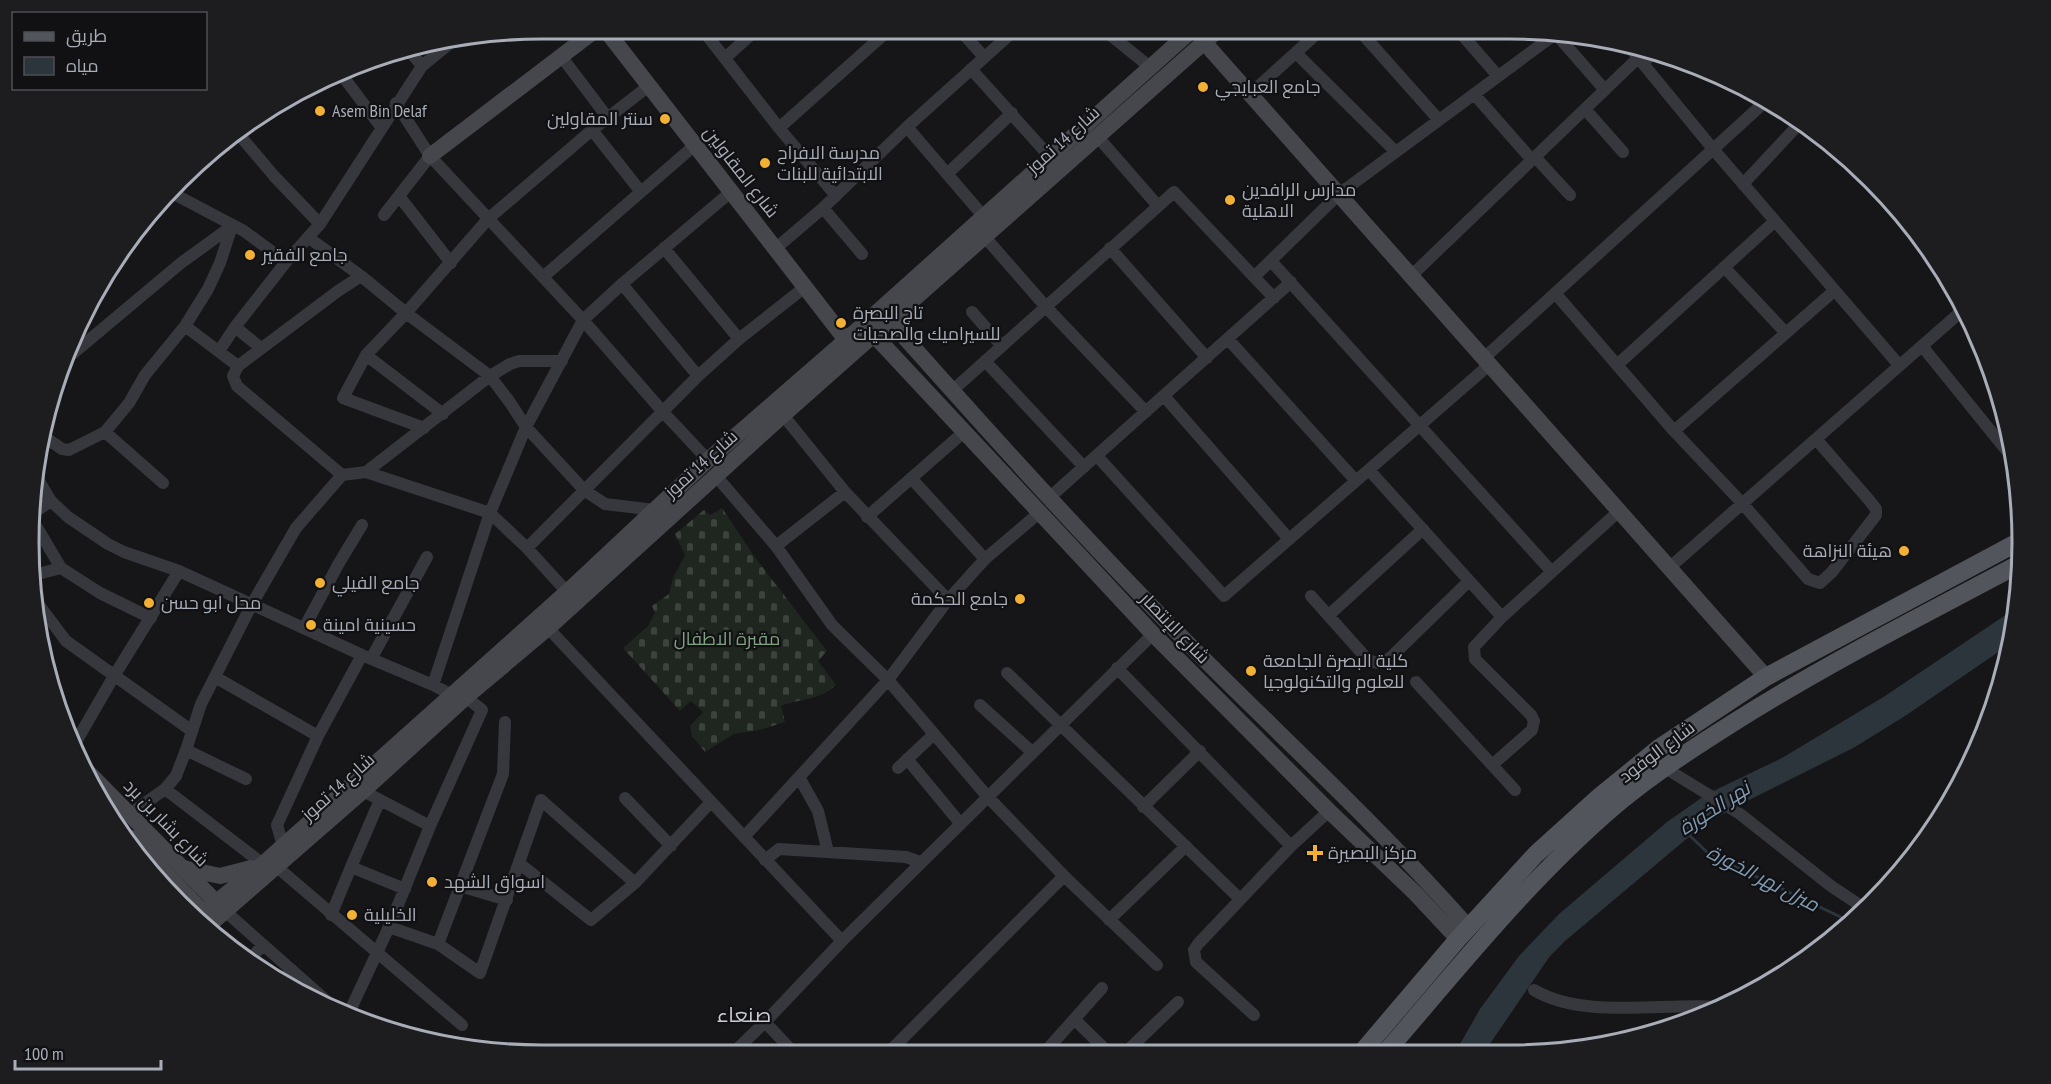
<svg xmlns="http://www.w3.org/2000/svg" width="2051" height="1084" font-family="'PT Sans Narrow',Cairo,sans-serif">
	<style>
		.cemetery { fill: url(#cemetery-stones) }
		.water { fill: #2c353c }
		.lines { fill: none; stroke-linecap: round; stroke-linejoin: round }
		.stream { stroke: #2c353c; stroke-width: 3 }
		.street { stroke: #37383d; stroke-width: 12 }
		.secondary { stroke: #45474d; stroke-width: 16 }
		.primary { stroke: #53555c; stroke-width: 18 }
		.poi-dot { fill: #f2b134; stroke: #111113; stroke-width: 2 }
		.labels { text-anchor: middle; stroke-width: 4.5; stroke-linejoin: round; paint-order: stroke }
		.poi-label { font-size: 18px; fill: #a8adb8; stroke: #111113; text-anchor: start }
		.street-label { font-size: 18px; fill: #a8adb8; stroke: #111113 }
		.park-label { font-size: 18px; fill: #7fa381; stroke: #111113 }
		.water-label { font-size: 20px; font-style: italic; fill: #7f9bb3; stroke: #111113 }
		.quarter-label { font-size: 21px; fill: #c9ccd4; stroke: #111113 }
		.rim { fill: none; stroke: #a8adb8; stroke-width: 3 }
	</style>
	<defs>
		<pattern id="cemetery-stones" width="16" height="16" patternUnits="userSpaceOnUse" patternTransform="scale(1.5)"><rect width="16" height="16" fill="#1e261f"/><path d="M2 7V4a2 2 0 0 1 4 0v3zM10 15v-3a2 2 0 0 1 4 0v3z" fill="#3c433d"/></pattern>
	</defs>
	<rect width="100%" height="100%" fill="#161618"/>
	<path class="cemetery" d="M 722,508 L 754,556 L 827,651 L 818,661 L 836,685 C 818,701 802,698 781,706 L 785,722 L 760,730 L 734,734 L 705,752 L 692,736 L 690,726 L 703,712 L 691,701 L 680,711 L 623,648 L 648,626 L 655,613 L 652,606 L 669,594 L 673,578 L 685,555 L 675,534 L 704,510 L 710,515 Z"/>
	<path class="water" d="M 2016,608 L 2010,644 L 1905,716 L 1855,747 L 1739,805 L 1703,825 L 1565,941 L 1550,956 L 1485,1051 L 1456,1051 L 1480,1009 L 1519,956 L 1559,914 L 1667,822 L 1707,794 L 1782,758 L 1885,696 Z"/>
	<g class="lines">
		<path class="stream" d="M 1687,833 L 1709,854 L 1849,921"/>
		<path class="street" d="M 702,29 L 779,128 L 836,196
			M 959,29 L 984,57
			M 1103,29 L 1150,67
			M 1358,29 L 1439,120
			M 1457,29 L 1498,76
			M 1556,34 L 1605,90
			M 1626,43 L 1713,149 L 1899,365
			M 409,50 L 422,66
			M 1296,53 L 1396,152
			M 561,56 L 608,118
			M 725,58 L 757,29
			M 1643,63 L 1655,51
			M 971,69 L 1050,157
			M 342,75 L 381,127
			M 1250,94 L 1322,29
			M 1474,94 L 1532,160
			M 396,103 L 430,156 L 583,320 L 663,412 L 708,460
			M 1585,109 L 1623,152
			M 907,127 L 984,217
			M 779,128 L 890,29
			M 592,130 L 641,192
			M 236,131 L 274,176 L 320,224
			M 1097,136 L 1158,206
			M 1535,157 L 1570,195
			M 947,174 L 1012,113
			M 1743,184 L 1801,122
			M 174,194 L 244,231 L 286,262
			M 399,196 L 451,263
			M 823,208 L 862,254
			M 384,215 L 430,156
			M 984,236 L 1046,307 L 1146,412
			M 309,238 L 361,276 L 406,313 L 490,376 L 509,401 L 526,427 L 584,490 L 605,504 L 655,510
			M 664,248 L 739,339
			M 1110,248 L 1207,358
			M 775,249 L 823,208 L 907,127 L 1016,29
			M 1271,261 L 1552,572
			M 1724,267 L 1786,333
			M 1411,276 L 1638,58
			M 543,277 L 695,145
			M 1254,277 L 1339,194 L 1558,32
			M 622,284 L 698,376
			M 1555,293 L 1674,431 L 1742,503 L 1808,579 L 1820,583 L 1832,572 L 1876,515 L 1876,509 L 1869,500 L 1816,439
			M 972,312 L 1002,346
			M 185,326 L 238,366
			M 235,327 L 261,348
			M 1228,339 L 1356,481
			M 1922,346 L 2015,461
			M 219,351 L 235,327 L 286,262 L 320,224 L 422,66 L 449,44
			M 366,355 L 443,414
			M 70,356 L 181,263 L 232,226
			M 1484,358 L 1767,100
			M 985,361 L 1084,467
			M 1617,365 L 1775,221
			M 953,390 L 1174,192 L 1274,298
			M 1164,396 L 1289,539
			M 783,415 L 845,492 L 948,600
			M 424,428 L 343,398 L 366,355 L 406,313 L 488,219 L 592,130 L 650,85
			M 1674,431 L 1834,291
			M 105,432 L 163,483
			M 43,436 L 62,449 L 69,450 L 105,432 L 129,403 L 145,375 L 185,326 L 208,289 L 220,263 L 232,226
			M 1097,456 L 1224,596 L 1489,365
			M 1369,470 L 1502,617
			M 366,472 L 490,376 L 510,364 L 519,361 L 562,361
			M 342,475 L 237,386 L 233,376 L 238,366 L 338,291 L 361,276
			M 716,476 L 776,546 L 832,625 L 888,680 L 987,796 L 1064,876 L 1157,965
			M 911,478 L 985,559
			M 39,481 L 51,501 L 68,517 L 108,544 L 124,552 L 179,571 L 362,655 L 433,685 L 452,695
			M 1050,497 L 1291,282
			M 36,511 L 51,501
			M 867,517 L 965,431
			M 35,524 L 61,568 L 100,593 L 151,618
			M 776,546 L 845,492
			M 527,548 L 698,376 L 739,339 L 805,287
			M 1669,568 L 1964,309
			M 30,576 L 61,568
			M 1311,596 L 1368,660 L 1377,663 L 1390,658 L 1469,581
			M 33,597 L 66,641 L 192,731
			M 1329,615 L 1423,529
			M 304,628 L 339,563 L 362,525
			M 548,628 L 842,941
			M 371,659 L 427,557
			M 1117,668 L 1291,846
			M 1007,673 L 1240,899
			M 215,677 L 318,736
			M 1416,682 L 1515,790
			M 433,685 L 490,513 L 526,427 L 583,320 L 622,284 L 732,191
			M 980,705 L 1032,752
			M 73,747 L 114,676 L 179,571
			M 186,750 L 246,779
			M 907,759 L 960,823
			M 1492,765 L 1532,730 L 1534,721 L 1531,715 L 1475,659 L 1474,647 L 1502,617 L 1619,511
			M 898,768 L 934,734
			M 1665,768 L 1740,814 L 1831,886 L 1864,908
			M 799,777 L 818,811 L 828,852
			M 165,789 L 263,864
			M 363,791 L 430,826
			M 625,798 L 671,846
			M 1143,807 L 1200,751
			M 130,814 L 165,789 L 176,776 L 186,750 L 201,704 L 252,604 L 296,528 L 342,475 L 366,472 L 490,513 L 527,548 L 567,592
			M 744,837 L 888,680 L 948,600 L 985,559 L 1039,513
			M 283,846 L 277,825 L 318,736 L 362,655
			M 765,860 L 779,849 L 906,857 L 920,862
			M 520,864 L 591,920 L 635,883 L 711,802
			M 277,867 L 462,1025
			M 351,867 L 380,800
			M 460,886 L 507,900
			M 225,911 L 338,1011
			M 331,915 L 351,867 L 405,889
			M 1109,920 L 1186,846
			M 389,927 L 438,944 L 480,973 L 541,800 L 635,883
			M 438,944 L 503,774 L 505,722
			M 252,957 L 263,945
			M 283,980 L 292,970
			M 1534,990 C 1584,1020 1664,1002 1722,1007
			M 348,1015 L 389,927 L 430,826 L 482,710 L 466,697
			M 1254,1015 L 1196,962 L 1194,950 L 1198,944 L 1291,846 L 1329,811
			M 1075,1020 L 1109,1053
			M 765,1022 L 795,1054
			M 1126,1052 L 1178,1002
			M 888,1053 L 1064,876
			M 1044,1053 L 1102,988
			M 732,1054 L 765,1022 L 842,941 L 1153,634"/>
		<path class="secondary" d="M 605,29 L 846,340
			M 1204,42 L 1766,677
			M 430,156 L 597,29
			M 890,321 C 980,422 1071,524 1166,621 C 1267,724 1374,820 1469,928
			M 874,335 L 1153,634 L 1329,811 L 1415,893 L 1458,939
			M 79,763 L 223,909
			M 131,838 L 210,919
			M 183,868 L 220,876 L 251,868
			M 197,918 L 263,864 L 567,592 L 708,460 L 846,340 L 1193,29
			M 208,926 L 363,791 L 466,697 L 548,628 L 783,415 L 1219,29"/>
		<path class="primary" d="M 1362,1052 L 1458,939 L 1536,854 L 1599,797 L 1659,748 L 1766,677 L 2020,541
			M 1386,1052 C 1460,966 1531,877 1617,804 C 1654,773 1695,747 1736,721 C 1828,663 1925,614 2021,563"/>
	</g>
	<g class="poi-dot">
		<circle cx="1203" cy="87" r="6"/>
		<circle cx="320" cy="111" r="6"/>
		<circle cx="665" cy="119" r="6"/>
		<circle cx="765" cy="163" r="6"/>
		<circle cx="1230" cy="200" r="6"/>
		<circle cx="250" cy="255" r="6"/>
		<circle cx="841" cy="323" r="6"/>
		<circle cx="1904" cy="551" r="6"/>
		<circle cx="320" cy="583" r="6"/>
		<circle cx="1020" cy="599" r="6"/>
		<circle cx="149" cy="603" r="6"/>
		<circle cx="311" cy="625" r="6"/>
		<circle cx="1251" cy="671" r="6"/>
		<path d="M1312 844h6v6h6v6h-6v6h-6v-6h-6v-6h6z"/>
		<circle cx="432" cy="882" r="6"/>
		<circle cx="352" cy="915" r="6"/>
	</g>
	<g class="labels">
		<g class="poi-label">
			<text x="1215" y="93">جامع العبايجي</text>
			<text x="332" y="117">Asem Bin Delaf</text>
			<text x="653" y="125" text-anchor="end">سنتر المقاولين</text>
			<text x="777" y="159">مدرسة اﻻفراح<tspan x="777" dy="21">اﻻبتدائية للبنات</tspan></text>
			<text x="1242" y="196">مدارس الرافدين<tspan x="1242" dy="21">اﻻهلية</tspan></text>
			<text x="262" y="261">جامع الفقير</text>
			<text x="853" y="319">تاج البصرة<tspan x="853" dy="21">للسيراميك والصحيات</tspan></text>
			<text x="1892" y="557" text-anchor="end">هيئة النزاهة</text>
			<text x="332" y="589">جامع الفيلي</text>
			<text x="1008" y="605" text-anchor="end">جامع الحكمة</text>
			<text x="161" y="609">محل ابو حسن</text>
			<text x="323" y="631">حسينية امينة</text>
			<text x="1263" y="667">كلية البصرة الجامعة<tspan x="1263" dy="21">للعلوم والتكنولوجيا</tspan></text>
			<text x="1328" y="859">مركز البصيرة</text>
			<text x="444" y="888">اسواق الشهد</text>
			<text x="364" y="921">الخليلية</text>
		</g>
		<g class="street-label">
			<text transform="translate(1063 140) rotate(-42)" y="6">شارع 14 تموز</text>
			<text transform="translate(741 172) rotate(52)" y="6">شارع المقاولين</text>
			<text transform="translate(701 464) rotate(-42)" y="6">شارع 14 تموز</text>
			<text transform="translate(1175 628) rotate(46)" y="6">شارع الإنتصار</text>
			<text transform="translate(1657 752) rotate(-37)" y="6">شارع الوفود</text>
			<text transform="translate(338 787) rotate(-42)" y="6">شارع 14 تموز</text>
			<text transform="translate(166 823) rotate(46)" y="6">شارع بشار بن برد</text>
		</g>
		<g class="park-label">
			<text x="727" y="645">مقبرة الاطفال</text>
		</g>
		<g class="water-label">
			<text transform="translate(1714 808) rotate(-33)" y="7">نهر الخورة</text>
			<text transform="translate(1763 878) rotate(27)" y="7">مبزل نهر الخورة</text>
		</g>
		<g class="quarter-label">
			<text x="744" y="1022">صنعاء</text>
		</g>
	</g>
	<path d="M0 0H2051V1084H0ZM542 39H1509A503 503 0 0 1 2012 542V542A503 503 0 0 1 1509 1045H542A503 503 0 0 1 39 542V542A503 503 0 0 1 542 39Z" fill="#1d1d20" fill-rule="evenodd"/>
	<path class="rim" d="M542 39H1509A503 503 0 0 1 2012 542V542A503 503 0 0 1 1509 1045H542A503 503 0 0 1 39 542V542A503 503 0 0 1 542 39Z"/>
	<rect x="12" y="12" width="195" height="78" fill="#111113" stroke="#4d4f55" stroke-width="1.5"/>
	<rect x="24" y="32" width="30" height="9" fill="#53555c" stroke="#4d4f55" stroke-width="1.5"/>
	<text x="66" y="42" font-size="18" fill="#a8adb8">طريق</text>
	<rect x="24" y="57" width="30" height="18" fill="#2c353c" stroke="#4d4f55" stroke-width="1.5"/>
	<text x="66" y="72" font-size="18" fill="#a8adb8">مياه</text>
	<path d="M15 1060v9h146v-9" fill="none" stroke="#a8adb8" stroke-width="3"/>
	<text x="24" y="1060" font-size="18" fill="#a8adb8" stroke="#111113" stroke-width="4.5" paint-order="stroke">100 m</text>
</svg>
